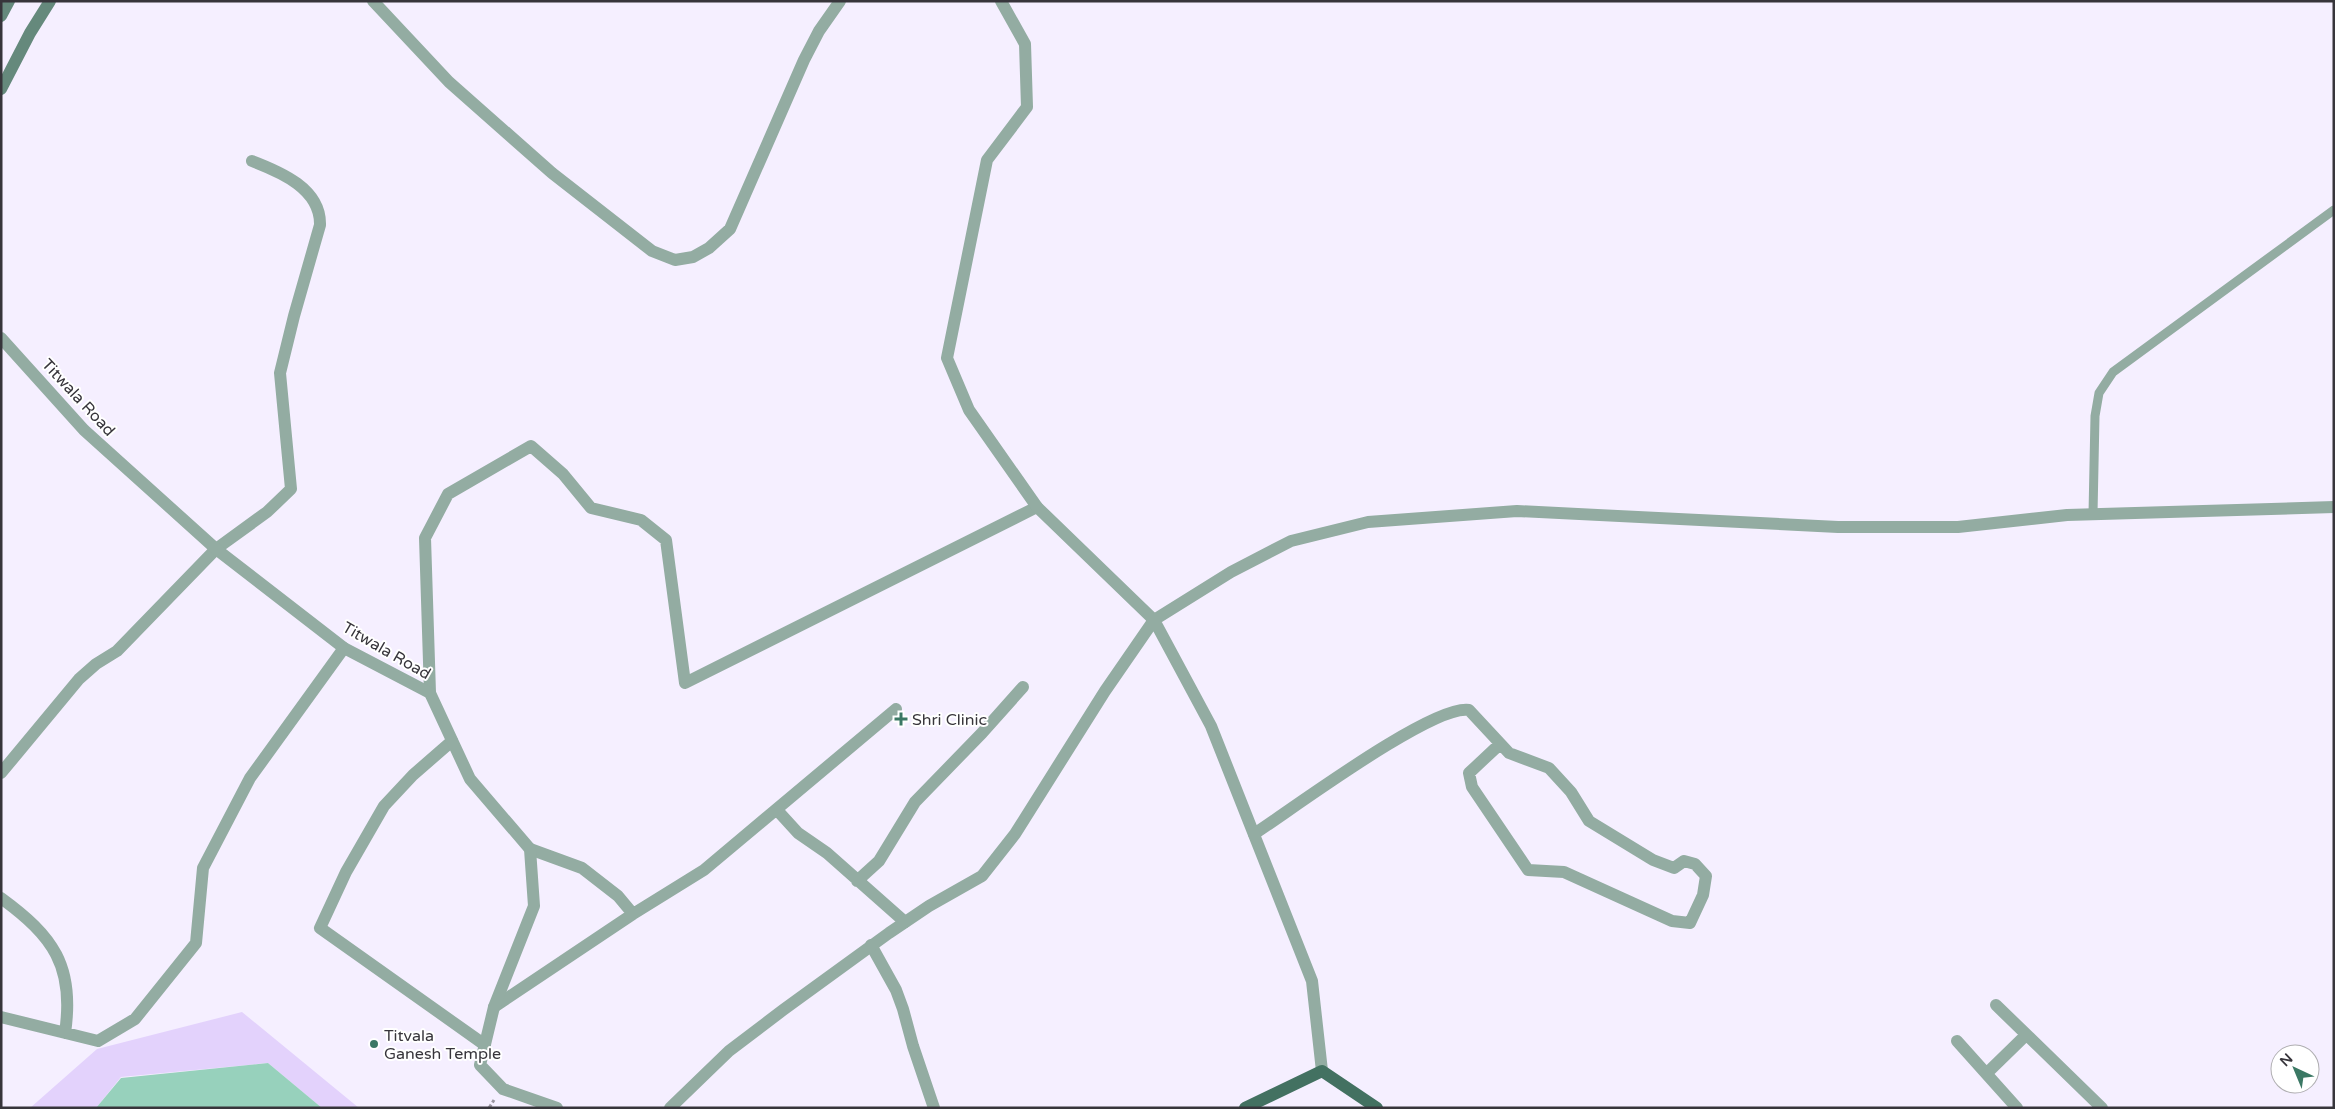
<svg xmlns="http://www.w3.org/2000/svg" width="2335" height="1109" font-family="'Varela Round',sans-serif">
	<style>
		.green { fill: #e3d2fc }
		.water { fill: #97d1bc }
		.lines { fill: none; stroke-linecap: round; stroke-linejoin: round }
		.path { stroke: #9995a0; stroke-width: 3; stroke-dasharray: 4 2.5; stroke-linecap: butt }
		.service { stroke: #93aca2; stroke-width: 9 }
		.minor { stroke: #93aca2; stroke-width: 12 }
		.tertiary { stroke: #93aca2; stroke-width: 12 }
		.secondary { stroke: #65897c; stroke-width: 12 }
		.primary { stroke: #437161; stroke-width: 12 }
		.poi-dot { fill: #3b7864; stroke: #fff; stroke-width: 2 }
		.labels { text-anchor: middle; stroke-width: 4; stroke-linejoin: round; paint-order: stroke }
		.street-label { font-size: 16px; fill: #37353b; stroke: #fff }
		.poi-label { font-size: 16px; fill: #37353b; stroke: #fff; text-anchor: start }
	</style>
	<rect width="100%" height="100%" fill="#f5efff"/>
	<path class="green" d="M 242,1012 L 359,1108 L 322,1108 L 268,1063 L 121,1077 L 96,1108 L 30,1108 L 97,1049 Z"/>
	<path class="water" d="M 268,1063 L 322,1108 L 96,1108 L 121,1078 Z"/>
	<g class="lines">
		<path class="path" d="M 489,1108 L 494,1100"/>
		<path class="service" d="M 2093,514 L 2095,416 L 2099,393 L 2113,372 L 2334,210"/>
		<path class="minor" d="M 373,1 L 449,82 L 552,173 L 652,251 L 675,260 L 693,257 L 709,248 L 730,229 L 804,60 L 819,31 L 840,1
			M 430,693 L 425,538 L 448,494 L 531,446 L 563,474 L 591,508 L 641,520 L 666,540 L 685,683 L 1037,507
			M 452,741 L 413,775 L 384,806 L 346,872 L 320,928 L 485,1045
			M 1,773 L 79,679 L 96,664 L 117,651 L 216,549 L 267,512 L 291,489 L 280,373 L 294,316 L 320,225 C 321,189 281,172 252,161
			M 777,810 L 798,833 L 827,853 L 905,922
			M 1254,834 C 1291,810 1433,704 1469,710 L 1509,753 L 1549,768 L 1571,792 L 1589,821 L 1653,860 L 1674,868 L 1684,861 L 1695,864 L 1706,876 L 1703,895 L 1690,923 L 1672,921 L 1564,872 L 1528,870 L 1472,787 L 1469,773 L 1500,744
			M 530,849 L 582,868 L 618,896 L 633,914
			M 857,881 L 879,861 L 915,802 L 982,733 L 1023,687
			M 1,898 C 53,936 75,966 65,1033
			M 871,945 L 896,990 L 903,1009 L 913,1046 L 934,1108
			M 1996,1005 L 2102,1108
			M 494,1007 L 633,914 L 704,870 L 896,709
			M 1,1017 L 98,1041 L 135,1019 L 196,943 L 203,868 L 250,778 L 344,648
			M 1957,1041 L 2017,1108
			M 1987,1073 L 2026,1035"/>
		<path class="tertiary" d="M 1001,1 L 1025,44 L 1027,107 L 987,160 L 947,358 L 969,410 L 1037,507 L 1154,620 L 1211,726 L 1312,981 L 1322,1071
			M 1,338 L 84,430 L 216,549 L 344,648 L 430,693 L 470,779 L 530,849 L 534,906 L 494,1007 L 480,1065 L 503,1089 L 557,1108
			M 670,1108 L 729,1051 L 783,1010 L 889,933 L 929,906 L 982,876 L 1015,834 L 1105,691 L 1154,620 L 1231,572 L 1291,541 L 1368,522 L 1517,511 L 1838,527 L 1958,527 L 2067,515 L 2334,507"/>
		<path class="secondary" d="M 1,16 L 9,1
			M 1,89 L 30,33 L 50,1"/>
		<path class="primary" d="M 1245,1108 L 1322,1071 L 1377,1108"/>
	</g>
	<g class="poi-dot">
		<path d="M898.5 711.5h5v5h5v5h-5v5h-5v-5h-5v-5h5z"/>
		<circle cx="374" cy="1044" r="5"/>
	</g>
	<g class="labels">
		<g class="street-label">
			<text transform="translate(79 397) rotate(47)" y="6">Titwala Road</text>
			<text transform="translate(387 650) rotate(30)" y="6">Titwala Road</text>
		</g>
		<g class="poi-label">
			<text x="912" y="725">Shri Clinic</text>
			<text x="384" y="1041">Titvala<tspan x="384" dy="18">Ganesh Temple</tspan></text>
		</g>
	</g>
	<rect width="2335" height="1109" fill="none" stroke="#37353b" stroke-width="5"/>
	<g transform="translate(2295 1069) rotate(316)"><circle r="24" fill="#ffffff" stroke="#afaeb1"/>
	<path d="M0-4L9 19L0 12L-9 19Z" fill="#3b7864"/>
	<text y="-8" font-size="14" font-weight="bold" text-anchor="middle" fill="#37353b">N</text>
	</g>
</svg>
